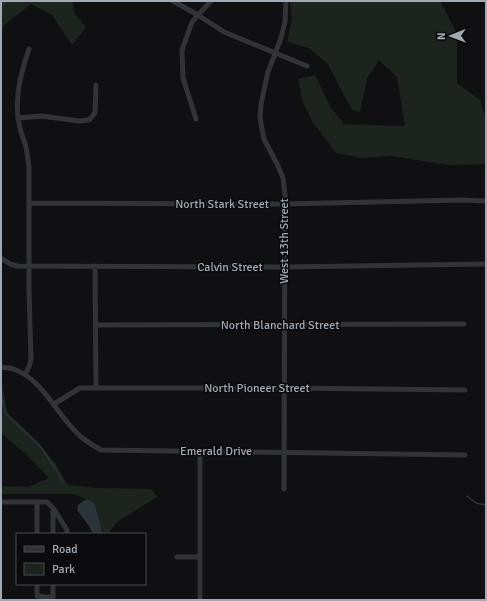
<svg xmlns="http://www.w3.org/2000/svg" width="487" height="601" font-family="Signika,sans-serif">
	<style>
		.green { fill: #1d241d }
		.water { fill: #2a343a }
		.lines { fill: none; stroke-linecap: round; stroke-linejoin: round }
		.stream { stroke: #2a343a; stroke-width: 1.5 }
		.minor { stroke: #313337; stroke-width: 5 }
		.labels { text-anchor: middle; stroke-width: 3.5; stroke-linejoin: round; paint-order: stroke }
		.street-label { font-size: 12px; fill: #a1a9b3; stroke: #0b0b0d }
	</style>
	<rect width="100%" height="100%" fill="#101012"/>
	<path class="green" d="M 1,1 L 72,1 L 75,14 L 86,27 L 72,45 L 52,15 L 31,4 L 4,25 L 1,36 Z
		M 290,1 L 440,1 L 457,34 L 457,83 L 480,100 L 486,119 L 486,164 L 447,165 L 392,156 L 362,158 L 336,153 L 312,121 L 303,102 L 298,79 L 315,75 L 331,108 L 344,124 L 405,126 L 397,77 L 379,60 L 367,79 L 360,112 L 352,110 L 327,63 L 309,48 L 287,42 L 292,18 Z
		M 1,375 L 7,412 L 37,441 L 55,463 L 68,485 L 98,488 L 151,489 L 157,497 L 117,522 L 108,534 L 102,534 L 100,522 L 94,502 L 74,494 L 1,494 L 1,486 L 28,487 L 49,478 L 26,454 L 3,435 L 1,428 Z"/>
	<path class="water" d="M 86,499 L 94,502 L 100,522 L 102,534 L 93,534 L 89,526 L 77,510 L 78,505 Z"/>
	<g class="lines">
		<path class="stream" d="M 1,6 L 7,1
			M 1,394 L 6,414 L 40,446 L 55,468 L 63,482
			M 467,496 L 476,503 L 486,505"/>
		<path class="minor" d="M 173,1 L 198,15 L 224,32 L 307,66
			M 18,118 L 42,116 L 79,121 L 89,120 L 95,113 L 96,85
			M 196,119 L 183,78 L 182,50 L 192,22 L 198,15 L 211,1
			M 29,203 L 285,204 L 463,200 L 486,201
			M 1,258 L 10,264 L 17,266 L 284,267 L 486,264
			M 95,266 L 96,388
			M 96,325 L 464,324
			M 1,367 C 6,368 12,368 16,370 C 42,380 57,414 76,432 C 83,440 92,445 101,450 L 465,455
			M 25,374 L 29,367 L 31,360 L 29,289 L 29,167 C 28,159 27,151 25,143 C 23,138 21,133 20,128 C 13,102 20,74 29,49
			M 54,404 L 80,388 L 284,388 L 465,390
			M 200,451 L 200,600
			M 284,489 L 285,195 L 283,178 L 278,166 L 264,139 L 260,118 L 261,105 L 264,90 L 268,72 L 281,38 L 285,22 L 286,1
			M 1,502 L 47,502 L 53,508 L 53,534
			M 37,502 L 37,534
			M 54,509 L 67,530 L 67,534
			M 177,557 L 200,557
			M 37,584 L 37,596 L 45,597
			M 44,600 L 45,597 L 53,597 L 53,584"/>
	</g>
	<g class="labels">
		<g class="street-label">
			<text x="222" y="208">North Stark Street</text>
			<text transform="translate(284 241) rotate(-90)" y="4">West 13th Street</text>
			<text x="230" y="271">Calvin Street</text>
			<text x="280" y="329">North Blanchard Street</text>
			<text x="257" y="392">North Pioneer Street</text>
			<text x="216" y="455">Emerald Drive</text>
		</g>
	</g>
	<rect width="487" height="601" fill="none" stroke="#a1a9b3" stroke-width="4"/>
	<rect x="16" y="533" width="130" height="52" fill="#0b0b0d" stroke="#474a4f"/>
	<rect x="24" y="546" width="20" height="6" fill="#313337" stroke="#474a4f"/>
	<text x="52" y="553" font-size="12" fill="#a1a9b3">Road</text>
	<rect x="24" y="563" width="20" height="12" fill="#1d241d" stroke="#474a4f"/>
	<text x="52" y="573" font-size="12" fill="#a1a9b3">Park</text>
	<g transform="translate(451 36) rotate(269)" stroke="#0b0b0d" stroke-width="3" paint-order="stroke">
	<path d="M0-3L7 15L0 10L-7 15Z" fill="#a1a9b3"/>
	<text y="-6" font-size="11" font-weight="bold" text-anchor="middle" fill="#a1a9b3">N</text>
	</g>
</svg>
